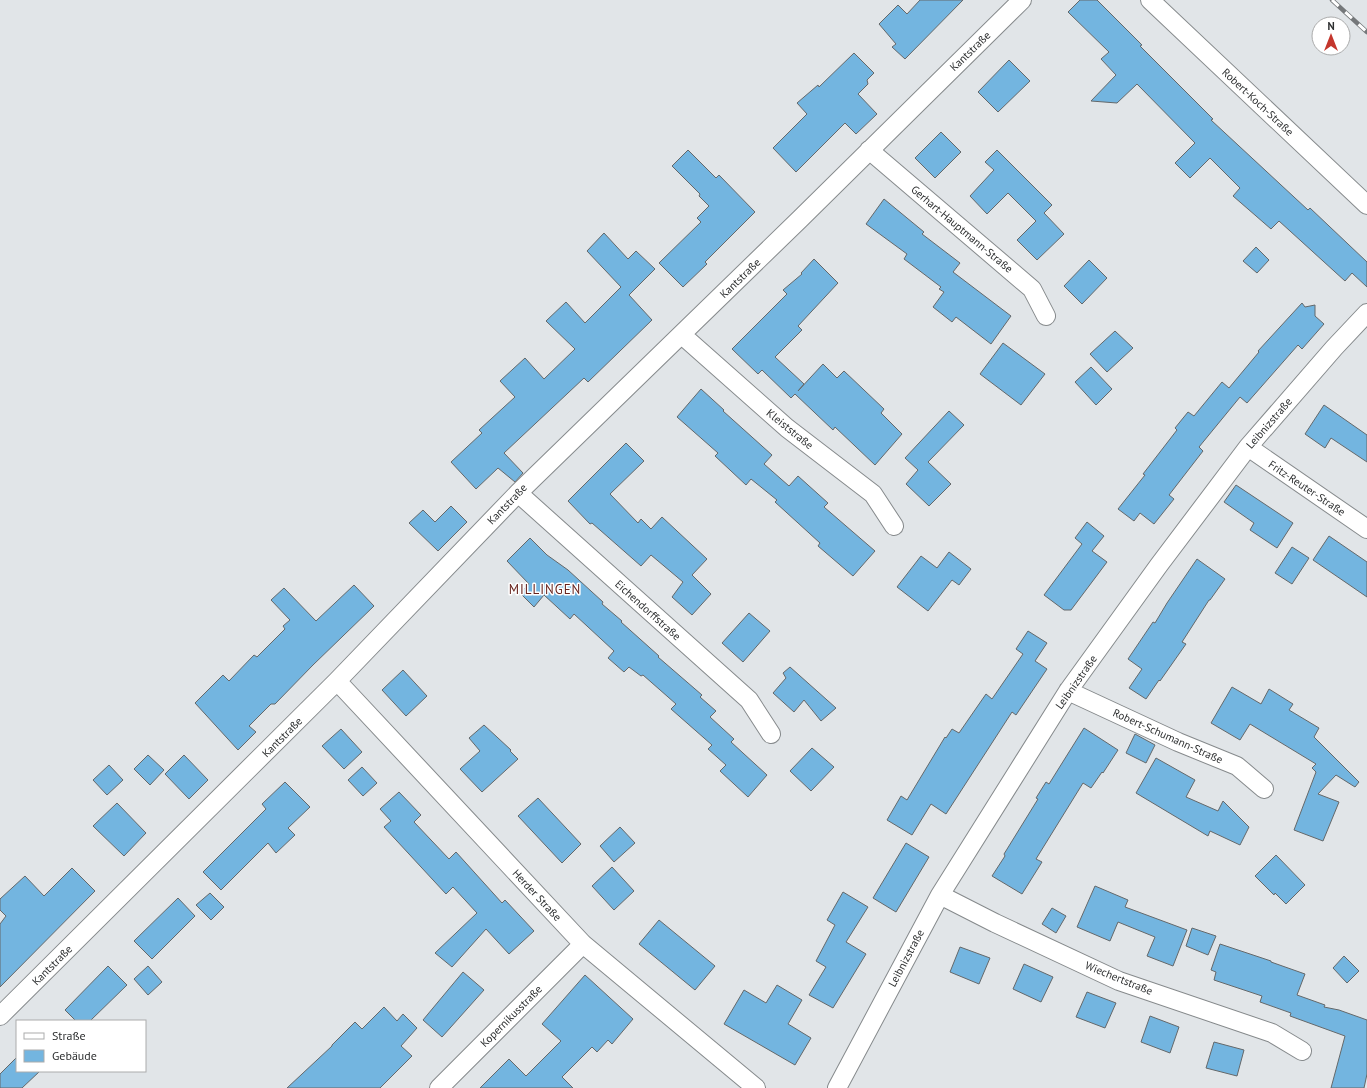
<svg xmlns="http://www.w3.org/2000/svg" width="1367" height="1088" font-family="'PT Sans',sans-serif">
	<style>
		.building { fill: #73b5e0; stroke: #64686a }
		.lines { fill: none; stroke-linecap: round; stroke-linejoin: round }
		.street-casing { stroke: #868a8c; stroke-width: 20 }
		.street { stroke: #fff; stroke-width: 18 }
		.rail-casing { stroke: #75787a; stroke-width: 4.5 }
		.rail { stroke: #fff; stroke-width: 3; stroke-dasharray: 9; stroke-linecap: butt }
		.labels { text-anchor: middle; stroke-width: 3; stroke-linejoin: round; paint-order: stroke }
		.street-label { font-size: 11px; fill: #2d2f30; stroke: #fff }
		.quarter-label { font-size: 13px; letter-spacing: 1px; fill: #67221c; stroke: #fff }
	</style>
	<rect width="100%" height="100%" fill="#e1e5e8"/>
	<path class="building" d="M 920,0 L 963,0 L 905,59 L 892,47 L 896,44 L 879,24 L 898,5 L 907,14 Z
		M 1080,0 L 1097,0 L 1142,45 L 1140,46 L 1213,119 L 1211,120 L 1308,210 L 1310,208 L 1367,262 L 1367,287 L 1352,273 L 1345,281 L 1279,221 L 1271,229 L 1233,196 L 1240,188 L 1210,158 L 1190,178 L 1175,163 L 1195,143 L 1137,84 L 1117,103 L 1091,101 L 1116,75 L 1101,59 L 1109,52 L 1068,12 Z
		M 854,53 L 874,73 L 867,80 L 868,84 L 858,94 L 877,114 L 856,134 L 845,123 L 796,172 L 773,148 L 807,114 L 797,103 L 818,85 L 819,87 Z
		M 1009,60 L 1030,81 L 998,112 L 978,92 Z
		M 941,132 L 961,152 L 935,178 L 915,158 Z
		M 688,150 L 716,178 L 719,175 L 755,212 L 705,262 L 707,264 L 683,287 L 659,263 L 701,222 L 697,218 L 709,206 L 699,196 L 700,194 L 672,166 Z
		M 997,150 L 1052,205 L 1044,213 L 1064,234 L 1037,260 L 1017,240 L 1036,221 L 1008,193 L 987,214 L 970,196 L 994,170 L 985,162 Z
		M 884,199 L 924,232 L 922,234 L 960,263 L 953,272 L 1011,316 L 991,344 L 956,317 L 952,322 L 933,307 L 944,292 L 939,289 L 941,287 L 904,259 L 907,254 L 866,224 Z
		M 604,233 L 628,259 L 636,251 L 655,269 L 629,295 L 652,320 L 588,382 L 584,378 L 504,453 L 523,473 L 515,482 L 498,468 L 476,489 L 451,462 L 482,433 L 479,430 L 515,397 L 500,381 L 525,358 L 544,379 L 575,349 L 546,321 L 566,302 L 585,323 L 621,287 L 587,251 Z
		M 1256,247 L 1269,260 L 1257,273 L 1243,261 Z
		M 814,259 L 838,283 L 798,326 L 802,330 L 775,357 L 804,384 L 798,391 L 823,364 L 837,378 L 844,371 L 884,409 L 881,413 L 902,434 L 875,465 L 835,427 L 833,430 L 795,394 L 791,398 L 762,370 L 758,374 L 732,349 L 787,294 L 783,290 L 802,274 L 801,273 Z
		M 1089,260 L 1107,278 L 1082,304 L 1064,286 Z
		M 1302,303 L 1305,307 L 1315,305 L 1315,316 L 1324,324 L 1302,349 L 1298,345 L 1247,403 L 1240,397 L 1199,447 L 1203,451 L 1169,495 L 1174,499 L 1154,524 L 1140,513 L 1134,521 L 1118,509 L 1145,475 L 1143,474 L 1177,430 L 1175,428 L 1188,412 L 1194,416 L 1222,382 L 1229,388 L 1259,352 L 1258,351 Z
		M 1115,331 L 1133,348 L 1107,372 L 1090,354 Z
		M 1003,343 L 1045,374 L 1021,405 L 980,374 Z
		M 1091,367 L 1112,389 L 1096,405 L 1075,382 Z
		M 701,389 L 724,410 L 723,411 L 772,455 L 764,464 L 789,486 L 798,476 L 828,503 L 824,507 L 875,551 L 853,576 L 818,546 L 820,543 L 775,502 L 777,500 L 751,479 L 746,485 L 715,456 L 718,453 L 677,417 Z
		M 1324,405 L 1367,435 L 1367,462 L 1331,438 L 1325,448 L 1305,434 Z
		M 949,411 L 964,425 L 928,462 L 951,484 L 929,506 L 906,484 L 918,470 L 905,458 Z
		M 626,443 L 644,461 L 610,494 L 638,523 L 641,519 L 651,529 L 662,517 L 707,559 L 692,575 L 711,594 L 692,615 L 672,597 L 683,582 L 651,555 L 641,566 L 592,523 L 590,524 L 568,501 Z
		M 1236,485 L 1293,523 L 1277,548 L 1250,530 L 1254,523 L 1224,502 Z
		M 451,506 L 467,522 L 438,551 L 409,523 L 423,510 L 435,522 Z
		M 1087,522 L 1104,536 L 1092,551 L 1107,562 L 1071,610 L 1064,610 L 1044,595 L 1082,544 L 1075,538 Z
		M 1329,536 L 1367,562 L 1367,597 L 1313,560 Z
		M 530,538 L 547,555 L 568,570 L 603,602 L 602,604 L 622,621 L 621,622 L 659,656 L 658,657 L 702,695 L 700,697 L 716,711 L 710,717 L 734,739 L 731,742 L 767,775 L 748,797 L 720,771 L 726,765 L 708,749 L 712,745 L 671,709 L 676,704 L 643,675 L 641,676 L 629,667 L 624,672 L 608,658 L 614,651 L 574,614 L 570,619 L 544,595 L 534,607 L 520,593 L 529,584 L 507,561 Z
		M 1292,547 L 1309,558 L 1292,584 L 1275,573 Z
		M 949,552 L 971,569 L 959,585 L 952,580 L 928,611 L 897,587 L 921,556 L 937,568 Z
		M 1197,559 L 1225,579 L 1210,600 L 1209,600 L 1182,642 L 1186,644 L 1160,681 L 1159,680 L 1146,699 L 1129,688 L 1142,669 L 1128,659 L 1153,622 L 1155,623 L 1167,603 Z
		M 354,585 L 374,606 L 313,665 L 275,704 L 271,704 L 249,726 L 256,732 L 238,750 L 195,703 L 223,675 L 229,681 L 254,655 L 257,657 L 285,629 L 283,626 L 290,620 L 271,600 L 284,588 L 316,621 Z
		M 749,613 L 770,631 L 743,662 L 722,643 Z
		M 1028,631 L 1047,643 L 1035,661 L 1047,669 L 1016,715 L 1012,712 L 946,814 L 931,804 L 912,835 L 887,820 L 901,796 L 907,800 L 945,737 L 946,738 L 952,729 L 959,733 L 986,694 L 992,699 L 1023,654 L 1016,649 Z
		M 790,667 L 836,708 L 821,721 L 804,700 L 794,712 L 773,693 L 786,678 L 783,673 Z
		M 403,670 L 427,696 L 406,716 L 382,690 Z
		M 1232,687 L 1261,704 L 1269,689 L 1293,704 L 1289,710 L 1319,728 L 1314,737 L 1359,782 L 1355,787 L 1336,775 L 1318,794 L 1339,802 L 1323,841 L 1294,830 L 1316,772 L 1312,768 L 1316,764 L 1250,724 L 1240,740 L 1211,723 Z
		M 484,725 L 511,750 L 510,751 L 518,759 L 482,792 L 460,769 L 480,751 L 469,738 Z
		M 1084,728 L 1118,750 L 1103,773 L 1102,772 L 1091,788 L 1083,783 L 1036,859 L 1042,862 L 1022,894 L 992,876 L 1005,856 L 1004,854 L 1038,799 L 1036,798 L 1046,782 L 1049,784 Z
		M 341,729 L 362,752 L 344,769 L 322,746 Z
		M 1135,734 L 1155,745 L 1146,763 L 1126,753 Z
		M 812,748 L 834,767 L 811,791 L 790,771 Z
		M 148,755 L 164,770 L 150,785 L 134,769 Z
		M 184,755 L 208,780 L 189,799 L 165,774 Z
		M 1156,758 L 1195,780 L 1186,797 L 1218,811 L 1223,801 L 1249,827 L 1240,845 L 1210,831 L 1208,836 L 1136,793 Z
		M 109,765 L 123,780 L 107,795 L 93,780 Z
		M 362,767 L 377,783 L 363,796 L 348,780 Z
		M 285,782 L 310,807 L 288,828 L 295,835 L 276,853 L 268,843 L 221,890 L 203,872 L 266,809 L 262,804 Z
		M 399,792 L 421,815 L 414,822 L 449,859 L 456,852 L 502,903 L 505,900 L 534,931 L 509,954 L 486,929 L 452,967 L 435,953 L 477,913 L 453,887 L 446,894 L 384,827 L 391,821 L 380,809 Z
		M 538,798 L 581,844 L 562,863 L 518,816 Z
		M 117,803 L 146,833 L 124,856 L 93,826 Z
		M 620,827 L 635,843 L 614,862 L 600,846 Z
		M 906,843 L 929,857 L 896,912 L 873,898 Z
		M 1276,855 L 1305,885 L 1286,904 L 1275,893 L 1274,895 L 1255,876 Z
		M 612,867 L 634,891 L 614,910 L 592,886 Z
		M 72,868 L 95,891 L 0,987 L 0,924 L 6,916 L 0,910 L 0,899 L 25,876 L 44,896 Z
		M 1095,886 L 1128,900 L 1125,907 L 1187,930 L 1173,966 L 1147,956 L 1155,937 L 1118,922 L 1110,941 L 1077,927 Z
		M 843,892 L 868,907 L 846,942 L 866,954 L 833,1008 L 809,995 L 826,967 L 816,961 L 835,925 L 827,920 Z
		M 210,893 L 224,907 L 211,920 L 196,905 Z
		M 178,898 L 195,916 L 152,959 L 134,941 Z
		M 1052,908 L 1066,916 L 1056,933 L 1042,924 Z
		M 659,920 L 715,966 L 695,990 L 639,944 Z
		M 1192,928 L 1216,936 L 1208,955 L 1186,946 Z
		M 1220,944 L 1271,961 L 1271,962 L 1305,974 L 1297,995 L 1325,1005 L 1324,1007 L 1339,1010 L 1367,1020 L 1367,1074 L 1364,1088 L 1331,1088 L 1345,1036 L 1290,1016 L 1291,1013 L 1260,1002 L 1262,996 L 1214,980 L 1216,972 L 1211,970 Z
		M 960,947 L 990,958 L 979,984 L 950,972 Z
		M 1344,956 L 1359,971 L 1347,983 L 1333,968 Z
		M 1024,964 L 1053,977 L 1041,1002 L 1013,989 Z
		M 108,966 L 127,985 L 90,1021 L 76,1021 L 65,1010 Z
		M 148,966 L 162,982 L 148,995 L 134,979 Z
		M 463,972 L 484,990 L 442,1037 L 423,1020 Z
		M 585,975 L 633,1019 L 612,1044 L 608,1040 L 597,1052 L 592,1047 L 562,1077 L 573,1088 L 480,1088 L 509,1059 L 526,1076 L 561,1041 L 542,1024 Z
		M 777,985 L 802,1000 L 788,1024 L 811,1038 L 795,1065 L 724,1024 L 744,990 L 766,1003 Z
		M 1087,992 L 1116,1003 L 1105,1028 L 1076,1017 Z
		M 384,1007 L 397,1021 L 403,1014 L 417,1028 L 401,1046 L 412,1056 L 380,1088 L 287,1088 L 332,1046 L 332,1045 L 355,1022 L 362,1029 Z
		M 1150,1016 L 1179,1027 L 1170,1053 L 1141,1042 Z
		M 1214,1042 L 1244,1050 L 1237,1076 L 1206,1068 Z
		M 17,1057 L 17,1071 L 40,1071 L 22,1088 L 0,1088 L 0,1074 Z"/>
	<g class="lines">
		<defs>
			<path id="street" d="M 1150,0 L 1367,205
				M 869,150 L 1032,289 L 1046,316
				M 682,335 L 787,428 L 873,494 L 894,526
				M 1248,447 L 1367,529
				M 518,493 L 749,700 L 771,734
				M 337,681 L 583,944 L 756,1088
				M 1068,691 L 1178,742 L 1237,766 L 1264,789
				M 940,895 L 995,923 L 1119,981 L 1272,1033 L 1302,1051
				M 0,1016 L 337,681 L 518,493 L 800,219 L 1022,0
				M 439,1088 L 583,944
				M 837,1088 L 940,895 L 1068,691 L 1159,565 L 1248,447 L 1334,348 L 1367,313"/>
		</defs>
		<use href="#street" class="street-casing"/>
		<use href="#street" class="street"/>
		<defs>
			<path id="rail" d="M 1332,0 L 1367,32"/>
		</defs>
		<use href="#rail" class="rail-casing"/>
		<use href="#rail" class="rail"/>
	</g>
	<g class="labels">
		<g class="street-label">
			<text transform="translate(970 51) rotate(-44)" y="4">Kantstraße</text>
			<text transform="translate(1258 102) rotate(43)" y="4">Robert-Koch-Straße</text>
			<text transform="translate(962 229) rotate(40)" y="4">Gerhart-Hauptmann-Straße</text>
			<text transform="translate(740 278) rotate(-44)" y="4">Kantstraße</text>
			<text transform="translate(1269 423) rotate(-49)" y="4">Leibnizstraße</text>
			<text transform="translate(790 429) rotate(39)" y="4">Kleiststraße</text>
			<text transform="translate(1307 488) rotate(34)" y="4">Fritz-Reuter-Straße</text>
			<text transform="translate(507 504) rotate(-46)" y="4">Kantstraße</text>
			<text transform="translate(648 610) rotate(42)" y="4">Eichendorffstraße</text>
			<text transform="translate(1076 682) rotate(-55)" y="4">Leibnizstraße</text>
			<text transform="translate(1168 736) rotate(24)" y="4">Robert-Schumann-Straße</text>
			<text transform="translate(282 737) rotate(-45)" y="4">Kantstraße</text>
			<text transform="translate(537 895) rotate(47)" y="4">Herder Straße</text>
			<text transform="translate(906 958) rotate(-62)" y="4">Leibnizstraße</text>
			<text transform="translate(52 965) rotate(-45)" y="4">Kantstraße</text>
			<text transform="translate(1119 978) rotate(22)" y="4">Wiechertstraße</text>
			<text transform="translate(511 1016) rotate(-45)" y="4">Kopernikusstraße</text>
		</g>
		<g class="quarter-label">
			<text x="545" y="594">MILLINGEN</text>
		</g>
	</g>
	<rect x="16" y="1020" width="130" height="52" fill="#ffffff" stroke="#abacac"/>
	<rect x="24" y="1033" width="20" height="6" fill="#ffffff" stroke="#abacac"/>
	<text x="52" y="1040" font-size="12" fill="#2d2f30">Straße</text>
	<rect x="24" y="1050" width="20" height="12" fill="#73b5e0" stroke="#abacac"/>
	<text x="52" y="1060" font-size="12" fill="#2d2f30">Gebäude</text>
	<g transform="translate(1331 36)"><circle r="19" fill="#ffffff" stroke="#abacac"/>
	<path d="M0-3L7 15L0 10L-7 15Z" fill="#c4362d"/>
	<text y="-6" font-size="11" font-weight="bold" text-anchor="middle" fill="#2d2f30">N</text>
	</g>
</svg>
